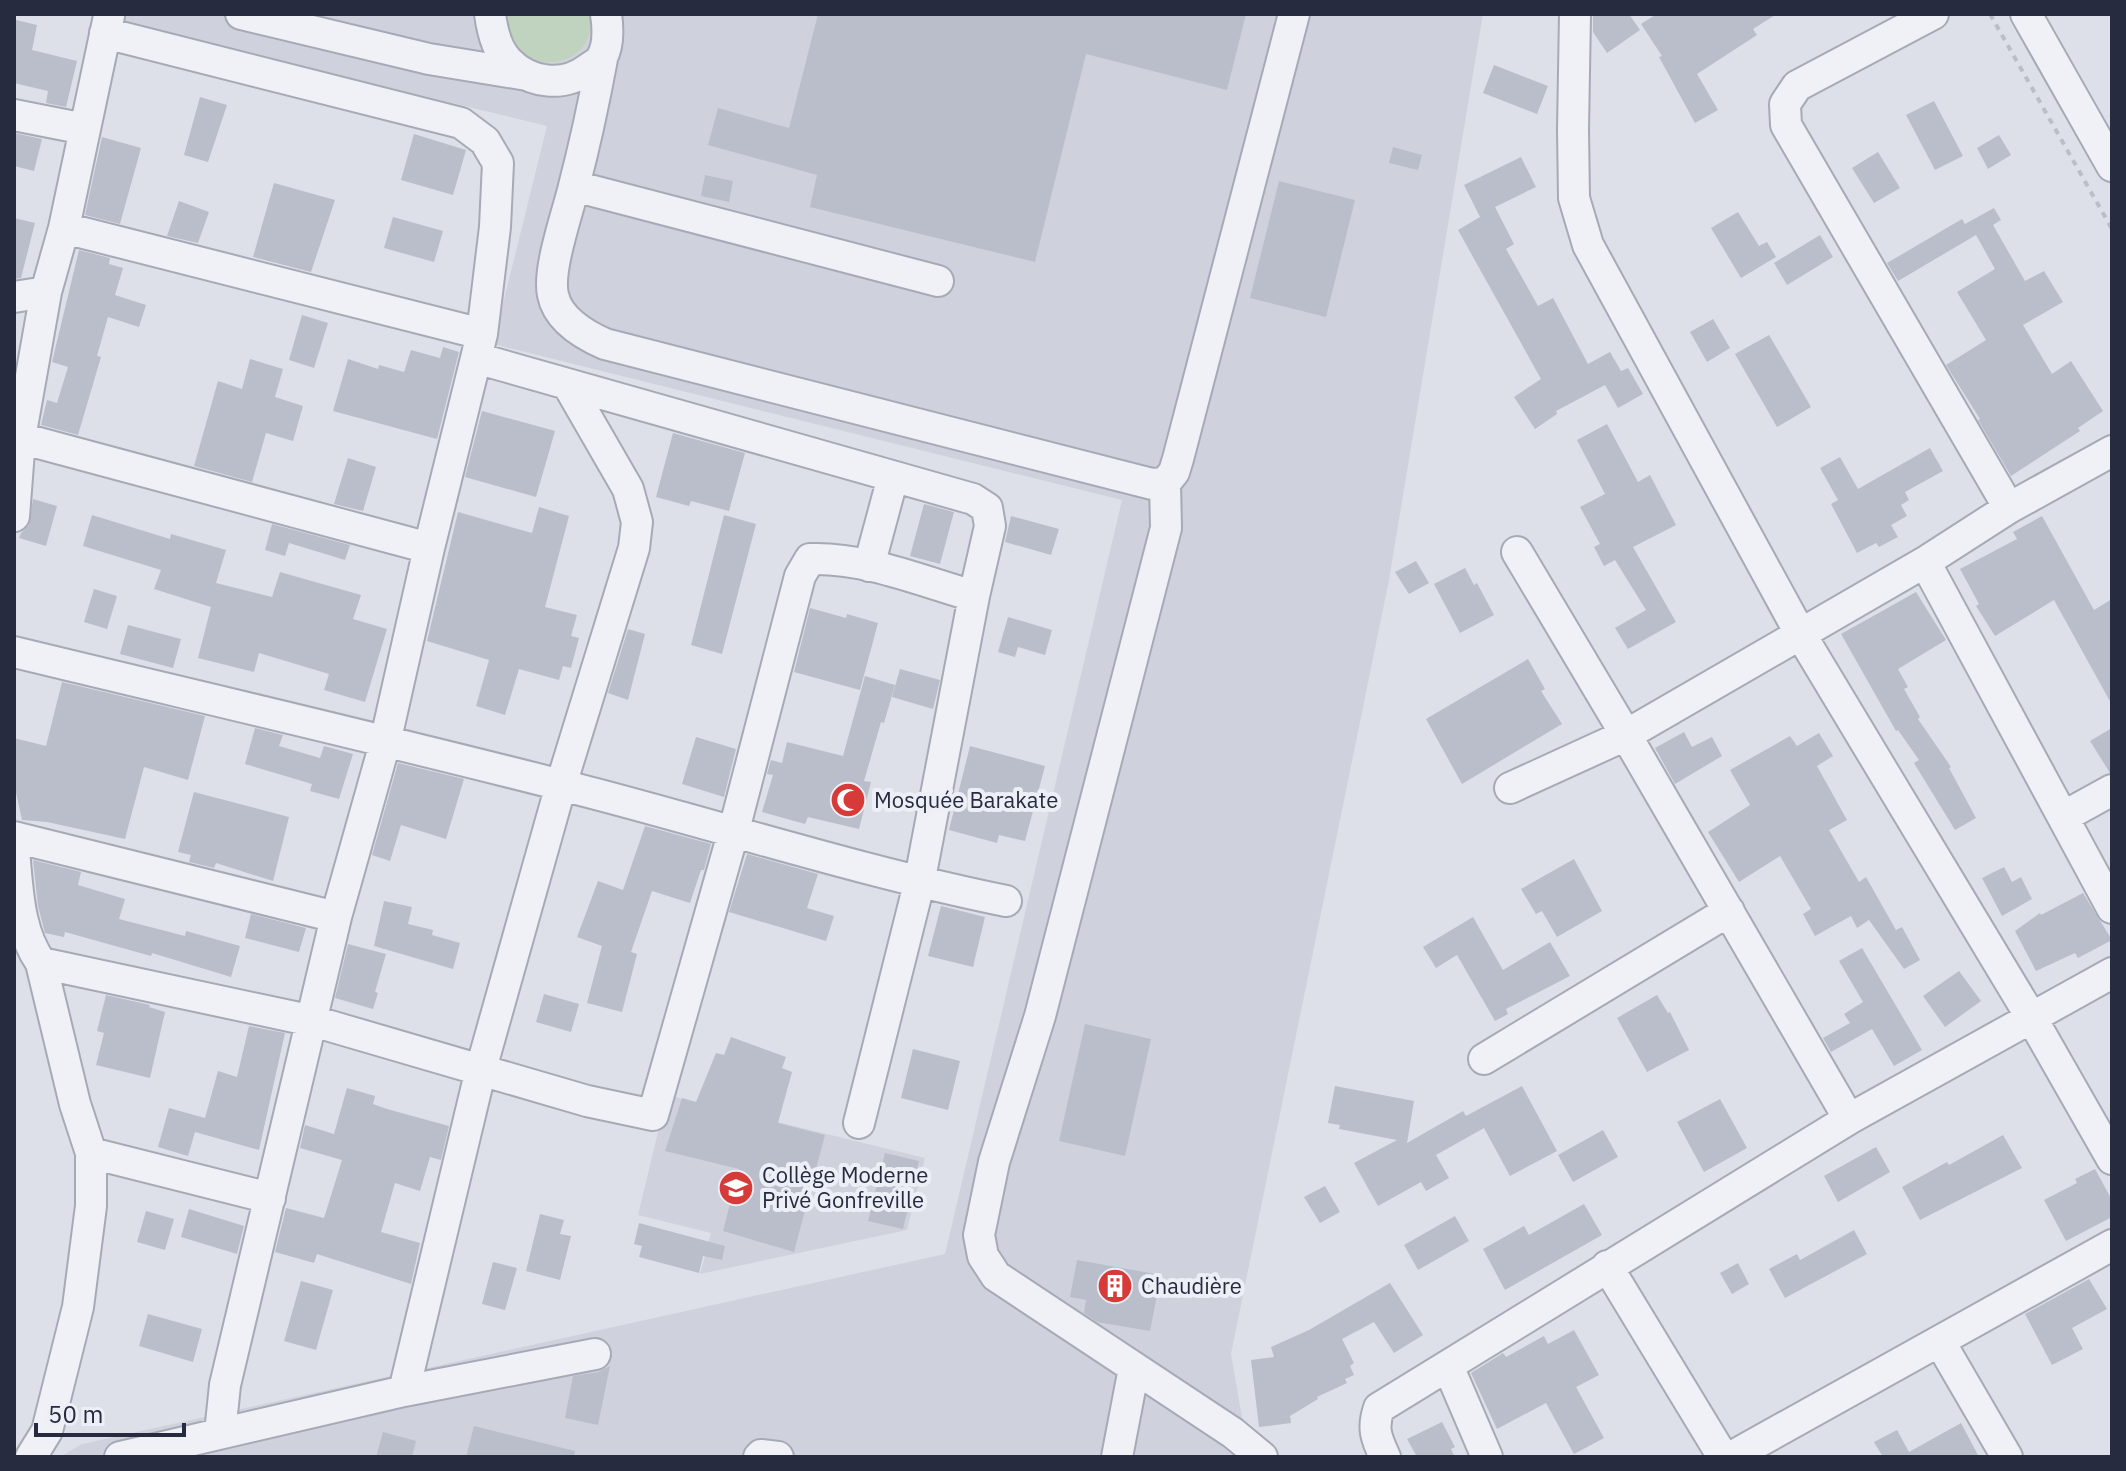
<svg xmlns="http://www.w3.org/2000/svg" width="2126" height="1471" font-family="'IBM Plex Sans',sans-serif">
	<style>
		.built { fill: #cfd2dd }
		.green { fill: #c0d3be }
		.building { fill: #babecb }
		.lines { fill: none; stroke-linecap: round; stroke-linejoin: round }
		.minor-casing { stroke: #a6aab6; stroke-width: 34 }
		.path { stroke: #bbbec7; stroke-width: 4; stroke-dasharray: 6 6; stroke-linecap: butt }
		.minor { stroke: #f0f1f6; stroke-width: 30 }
		.labels { text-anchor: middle; stroke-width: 8; stroke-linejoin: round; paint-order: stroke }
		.poi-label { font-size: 22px; fill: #262b40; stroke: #edeff6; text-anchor: start }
	</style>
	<rect width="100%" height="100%" fill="#dde0e8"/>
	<path class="built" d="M 121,14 L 1483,14 L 1389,580 L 1231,1354 L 1249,1457 L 60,1457 L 82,1444 L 945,1254 L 1122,500 L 493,344 L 547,126 L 119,22 Z
		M 667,1095 L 925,1158 L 907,1230 L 700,1274 L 711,1233 L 638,1215 Z"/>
	<path class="green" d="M 507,14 L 591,14 C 598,78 501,79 507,14 Z"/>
	<path class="building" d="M 818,14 L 1246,14 L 1227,90 L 1086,54 L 1035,262 L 810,207 L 817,175 L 708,145 L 718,108 L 789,128 Z
		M 1593,14 L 1629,14 L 1640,30 L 1607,53 L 1593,32 Z
		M 1657,14 L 1777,14 L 1753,29 L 1757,35 L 1697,74 L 1718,110 L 1695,123 L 1659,57 L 1662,56 L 1641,24 Z
		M 16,20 L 37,25 L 32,50 L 77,61 L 66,107 L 46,103 L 48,91 L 14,83 L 14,31 Z
		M 1494,65 L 1548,86 L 1537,114 L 1483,93 Z
		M 200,97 L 227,105 L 208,162 L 184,155 Z
		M 1934,101 L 1963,156 L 1935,170 L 1906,115 Z
		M 14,133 L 42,139 L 34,171 L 14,166 Z
		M 414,134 L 466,150 L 453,195 L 401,180 Z
		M 1999,135 L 2011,155 L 1988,169 L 1977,148 Z
		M 102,137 L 141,148 L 120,224 L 85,215 Z
		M 1393,147 L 1422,155 L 1418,170 L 1389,163 Z
		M 1878,152 L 1900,188 L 1874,203 L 1852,168 Z
		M 1521,157 L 1536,187 L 1495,207 L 1514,244 L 1506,249 L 1538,306 L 1553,298 L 1588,364 L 1610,352 L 1621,371 L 1628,368 L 1643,394 L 1618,408 L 1605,385 L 1556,411 L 1557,414 L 1535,429 L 1514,397 L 1541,379 L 1458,230 L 1480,217 L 1464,185 Z
		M 705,175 L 733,181 L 729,202 L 701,196 Z
		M 1279,181 L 1355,200 L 1326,317 L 1250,298 Z
		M 274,183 L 335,200 L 311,272 L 253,257 Z
		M 179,201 L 209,212 L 198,243 L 167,236 Z
		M 1994,208 L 2001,220 L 1993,225 L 2025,281 L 2044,271 L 2063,302 L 2023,325 L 2052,374 L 2071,361 L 2103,411 L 2078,428 L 2080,431 L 2011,476 L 1978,420 L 1980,419 L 1946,365 L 1986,340 L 1957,292 L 1995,269 L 1976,235 L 1898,281 L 1887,263 L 1962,219 L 1965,224 Z
		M 1738,212 L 1759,246 L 1767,242 L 1776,257 L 1741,278 L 1711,228 Z
		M 393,217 L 443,231 L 434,262 L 384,248 Z
		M 14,218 L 35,223 L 21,278 L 14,279 Z
		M 1820,235 L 1833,257 L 1787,285 L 1774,263 Z
		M 79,250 L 110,258 L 109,264 L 123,268 L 115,295 L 146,305 L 139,327 L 108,317 L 97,356 L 101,357 L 78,435 L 41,425 L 47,400 L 57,403 L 68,367 L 52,362 Z
		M 302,315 L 328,323 L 314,368 L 289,360 Z
		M 1713,319 L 1730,348 L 1707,362 L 1690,332 Z
		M 1769,335 L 1811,407 L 1777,427 L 1735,354 Z
		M 443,347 L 459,352 L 437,439 L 333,411 L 348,359 L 378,369 L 379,365 L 404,372 L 411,350 L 440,358 Z
		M 250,359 L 283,369 L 275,397 L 303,406 L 293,441 L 266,433 L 252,482 L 194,466 L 218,381 L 242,389 Z
		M 482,411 L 555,431 L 536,497 L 465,477 Z
		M 1607,424 L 1638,482 L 1650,475 L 1676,525 L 1633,547 L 1676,622 L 1628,649 L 1615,628 L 1646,610 L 1615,560 L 1604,566 L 1594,547 L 1600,544 L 1580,507 L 1605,494 L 1577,440 Z
		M 673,433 L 745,453 L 729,511 L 691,501 L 689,506 L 656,497 Z
		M 1930,448 L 1943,471 L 1905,492 L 1909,500 L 1901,505 L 1907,516 L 1891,525 L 1898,537 L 1879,547 L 1876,543 L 1857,553 L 1831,504 L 1838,500 L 1820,468 L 1840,457 L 1858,489 Z
		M 348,458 L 376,467 L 363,511 L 334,504 Z
		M 33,499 L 57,506 L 46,546 L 19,538 L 21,533 L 29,525 Z
		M 924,504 L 954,512 L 940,564 L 910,556 Z
		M 539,507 L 569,516 L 545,607 L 577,615 L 571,636 L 579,638 L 571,668 L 563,666 L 559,680 L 519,669 L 505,715 L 476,706 L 489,660 L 427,641 L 458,512 L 532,533 Z
		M 92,515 L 170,539 L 171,534 L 226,550 L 216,583 L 272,597 L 280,572 L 361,595 L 353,619 L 387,629 L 365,702 L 324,690 L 329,674 L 259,653 L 254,672 L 198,658 L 211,607 L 154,589 L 161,570 L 83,546 Z
		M 724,515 L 756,524 L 722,654 L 691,645 Z
		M 1011,516 L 1059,529 L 1051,555 L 1005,542 Z
		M 2042,516 L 2094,610 L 2112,599 L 2112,705 L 2054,600 L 1995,636 L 1976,606 L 1979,604 L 1960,569 L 2017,539 L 2013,532 Z
		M 272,524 L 350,545 L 345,560 L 289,543 L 285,556 L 265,550 Z
		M 1416,561 L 1429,583 L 1409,594 L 1395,572 Z
		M 1465,568 L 1474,585 L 1477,583 L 1494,615 L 1460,633 L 1434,584 Z
		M 94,589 L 117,596 L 107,629 L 84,622 Z
		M 1916,592 L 1946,640 L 1898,669 L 1908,687 L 1904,689 L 1920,717 L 1918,719 L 1951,767 L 1949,768 L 1976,818 L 1955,830 L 1914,763 L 1919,760 L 1898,730 L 1896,731 L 1841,634 Z
		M 810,608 L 846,618 L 847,614 L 878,623 L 860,690 L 794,672 Z
		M 1008,617 L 1052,630 L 1045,655 L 1018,647 L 1015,657 L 998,652 Z
		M 128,625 L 181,639 L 173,668 L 120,654 Z
		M 628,629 L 645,634 L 628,700 L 608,693 Z
		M 1528,659 L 1545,689 L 1541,691 L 1562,724 L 1462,784 L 1426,719 Z
		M 900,669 L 940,680 L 933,709 L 892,697 Z
		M 865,676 L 895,685 L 884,723 L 881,722 L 864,781 L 871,782 L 859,829 L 808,817 L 805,824 L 762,812 L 773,775 L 767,774 L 771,760 L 782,763 L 787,742 L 843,756 Z
		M 62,682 L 205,716 L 188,780 L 144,767 L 125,839 L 47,822 L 22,820 L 14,783 L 14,738 L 46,746 Z
		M 255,728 L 283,735 L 279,746 L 320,758 L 324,746 L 353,754 L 339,799 L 310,791 L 312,784 L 245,764 Z
		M 2112,728 L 2112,772 L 2110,773 L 2090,741 Z
		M 1684,732 L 1692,747 L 1712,737 L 1722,756 L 1675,784 L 1655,748 Z
		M 1819,733 L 1833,756 L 1817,766 L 1847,820 L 1829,830 L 1859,882 L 1866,877 L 1896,930 L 1902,927 L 1920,960 L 1904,969 L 1869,920 L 1857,928 L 1851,916 L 1815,936 L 1803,914 L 1811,909 L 1780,856 L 1739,882 L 1708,832 L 1750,805 L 1730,770 L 1790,736 L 1797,746 Z
		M 696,737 L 736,749 L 724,797 L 682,784 Z
		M 970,746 L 1045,766 L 1025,841 L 999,835 L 997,843 L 949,830 Z
		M 398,763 L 464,779 L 446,839 L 401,825 L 390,861 L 372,855 Z
		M 194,792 L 289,817 L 273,881 L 216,863 L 214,868 L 189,862 L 191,855 L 178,852 Z
		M 645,826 L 711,844 L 704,870 L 701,870 L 690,903 L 652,891 L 631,952 L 637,954 L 622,1012 L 587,1003 L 602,946 L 577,937 L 598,881 L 623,890 Z
		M 747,854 L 818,874 L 807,908 L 834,916 L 826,941 L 729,912 Z
		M 1574,859 L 1602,911 L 1557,937 L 1542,911 L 1536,914 L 1521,889 Z
		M 33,860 L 81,872 L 78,885 L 125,899 L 119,919 L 185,936 L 186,931 L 240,946 L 231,977 L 152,953 L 151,956 L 65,932 L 64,937 L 45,933 L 38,906 Z
		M 2004,867 L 2012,882 L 2021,877 L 2032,899 L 2002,916 L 1982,878 Z
		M 2083,893 L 2112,940 L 2078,958 L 2075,953 L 2036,971 L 2015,931 L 2040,913 L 2041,915 Z
		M 384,901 L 412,907 L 408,924 L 433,930 L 432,935 L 460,943 L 453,969 L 374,946 Z
		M 941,906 L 985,917 L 973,967 L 928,956 Z
		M 251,914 L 306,928 L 299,952 L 245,938 Z
		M 1473,917 L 1503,970 L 1550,942 L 1570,976 L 1506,1009 L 1508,1014 L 1495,1021 L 1457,955 L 1436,968 L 1423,947 Z
		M 348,944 L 386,954 L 375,992 L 378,993 L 373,1009 L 335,998 Z
		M 1862,948 L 1922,1050 L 1894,1066 L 1872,1029 L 1831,1052 L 1823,1038 L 1850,1023 L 1844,1014 L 1863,1002 L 1839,961 Z
		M 1959,971 L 1981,1001 L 1945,1027 L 1923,996 Z
		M 544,994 L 579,1004 L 571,1032 L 536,1022 Z
		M 106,995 L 150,1005 L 149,1007 L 165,1012 L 150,1078 L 96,1065 L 104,1033 L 97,1031 Z
		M 1657,995 L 1668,1013 L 1670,1012 L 1689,1050 L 1647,1072 L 1617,1018 Z
		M 1085,1024 L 1151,1039 L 1125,1156 L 1059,1141 Z
		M 249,1026 L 285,1033 L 259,1150 L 195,1132 L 188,1156 L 158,1147 L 169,1108 L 205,1118 L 218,1071 L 237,1077 Z
		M 731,1037 L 786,1057 L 782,1068 L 792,1072 L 778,1123 L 825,1135 L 794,1252 L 723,1231 L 739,1169 L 665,1151 L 682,1098 L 696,1102 L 716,1053 L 724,1055 Z
		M 913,1049 L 960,1061 L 948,1110 L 901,1098 Z
		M 1335,1086 L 1414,1101 L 1407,1143 L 1463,1111 L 1466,1116 L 1522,1086 L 1557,1151 L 1510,1176 L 1484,1128 L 1436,1155 L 1449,1178 L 1426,1191 L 1421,1182 L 1378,1206 L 1354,1163 L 1397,1140 L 1339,1129 L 1340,1125 L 1328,1123 Z
		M 347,1088 L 375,1096 L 373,1104 L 387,1109 L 449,1126 L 441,1160 L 430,1157 L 420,1191 L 395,1183 L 381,1232 L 420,1243 L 411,1284 L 317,1254 L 314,1263 L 275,1252 L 286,1208 L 324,1218 L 342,1160 L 300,1148 L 305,1125 L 334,1134 Z
		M 1720,1099 L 1747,1148 L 1704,1172 L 1677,1122 Z
		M 1603,1130 L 1618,1157 L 1573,1182 L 1558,1155 Z
		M 2003,1135 L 2022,1168 L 1920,1220 L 1902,1187 L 1947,1162 L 1949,1165 Z
		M 1876,1147 L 1890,1172 L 1838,1202 L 1824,1176 Z
		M 885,1153 L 919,1161 L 903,1229 L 868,1221 Z
		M 2095,1169 L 2112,1200 L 2112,1217 L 2066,1241 L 2044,1200 L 2077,1183 L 2075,1179 Z
		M 1325,1186 L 1340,1212 L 1320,1223 L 1304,1197 Z
		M 1584,1204 L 1602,1235 L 1505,1290 L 1483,1249 L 1524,1226 L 1529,1235 Z
		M 189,1209 L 244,1226 L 237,1254 L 181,1237 Z
		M 146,1211 L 174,1219 L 165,1250 L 137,1242 Z
		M 540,1214 L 564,1220 L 560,1234 L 571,1236 L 560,1280 L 526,1271 Z
		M 1455,1216 L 1469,1241 L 1418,1270 L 1404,1245 Z
		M 639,1223 L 725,1246 L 722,1260 L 703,1256 L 699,1273 L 639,1257 L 642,1246 L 634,1244 Z
		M 1854,1230 L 1867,1254 L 1785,1298 L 1769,1269 L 1797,1254 L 1800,1260 Z
		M 1077,1260 L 1161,1275 L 1150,1331 L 1097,1322 L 1084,1313 L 1086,1300 L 1070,1297 Z
		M 493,1262 L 517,1268 L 505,1310 L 482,1304 Z
		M 1738,1263 L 1749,1284 L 1732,1294 L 1720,1273 Z
		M 2089,1279 L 2107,1309 L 2072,1328 L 2083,1349 L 2052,1365 L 2025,1314 Z
		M 301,1281 L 333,1290 L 316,1350 L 284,1341 Z
		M 1390,1283 L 1423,1335 L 1394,1353 L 1374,1322 L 1342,1339 L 1354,1363 L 1350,1366 L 1354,1375 L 1345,1379 L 1347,1383 L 1317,1397 L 1318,1399 L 1290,1416 L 1291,1423 L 1259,1427 L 1251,1360 L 1274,1357 L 1271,1347 L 1309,1330 Z
		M 148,1314 L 202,1329 L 193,1362 L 139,1346 Z
		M 1574,1330 L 1599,1375 L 1576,1387 L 1604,1438 L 1574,1454 L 1546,1403 L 1497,1429 L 1471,1373 L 1503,1353 L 1506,1357 L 1544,1336 L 1548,1344 Z
		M 610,1366 L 598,1425 L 565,1418 L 573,1376 L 598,1372 Z
		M 1442,1422 L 1455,1447 L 1451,1449 L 1455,1457 L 1417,1457 L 1407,1439 Z
		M 1961,1423 L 1979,1457 L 1883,1457 L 1874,1442 L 1897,1430 L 1909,1452 Z
		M 474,1426 L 575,1451 L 574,1457 L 466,1457 Z
		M 383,1432 L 416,1441 L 412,1457 L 376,1457 Z"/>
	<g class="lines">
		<defs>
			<path id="minor" d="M 241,14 L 429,59 L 527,75
				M 490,14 C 492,29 497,50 508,61 C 529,83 563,88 588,69 C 592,66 600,62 602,57 C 609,45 608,28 606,14
				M 1575,14 L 1573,130 L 1574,198 L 1588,245 L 1801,635 L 2031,1017 L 2112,1159
				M 1933,14 L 1797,86 L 1785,104 L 1786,125 L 2009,508
				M 2026,14 L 2112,166
				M 105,33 L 461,123 L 485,141 L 498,163 L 495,227 L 482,334 L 429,548 L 385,743 L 336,917 L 225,1385 L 220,1433
				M 602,59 C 594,102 585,144 574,186 C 568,212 547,270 553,295 C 558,319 584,335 605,344 L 1152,484 L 1165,483 L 1174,472 L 1178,459 L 1294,14
				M 14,115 L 85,129
				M 574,186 L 938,281
				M 64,228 L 482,334
				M 14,297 L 46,292
				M 476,358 L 973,499 L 987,508 L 990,526 L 974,596 L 919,884 L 859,1123
				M 20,438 L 429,548
				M 1165,483 L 1166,528 L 1040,1016 L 994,1162 L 979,1235 L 983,1256 L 996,1276 L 1233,1433 L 1262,1457
				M 14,516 L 20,438 L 46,292 L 64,228 L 109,16
				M 1517,552 L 1626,735 L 1849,1119
				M 1925,562 L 2112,908
				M 869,566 L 893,477
				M 14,652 C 208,699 403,744 596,794 C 733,830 868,873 1006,901
				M 1510,788 L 1626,735 L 1925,562 L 2009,508 L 2112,451
				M 2063,817 L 2112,790
				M 14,837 L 336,917
				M 14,851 C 18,890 18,930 41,963 L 75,1104 L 91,1153 L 270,1198
				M 41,963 L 313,1021 L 587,1101 L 653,1115 L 734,830 L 800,576 L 810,559 C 865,557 921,581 974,596
				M 1484,1059 L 1729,911
				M 1607,1266 L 1723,1457
				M 1940,1342 L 2007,1457
				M 1448,1366 L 1487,1457
				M 404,1391 L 481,1069 L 561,785 L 634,548 L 637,522 L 628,489 L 568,385
				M 31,1457 L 47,1431 L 78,1307 L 91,1206 L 91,1153
				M 120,1457 L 404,1391 L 595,1354
				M 759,1457 L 761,1455 L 778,1457
				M 1117,1457 L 1134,1368
				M 1385,1457 C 1376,1438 1372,1428 1379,1408 L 1849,1119 L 2112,973
				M 1731,1457 L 2112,1245"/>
		</defs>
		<use href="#minor" class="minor-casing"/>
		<path class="path" d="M 1990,14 L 2112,229"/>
		<use href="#minor" class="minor"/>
	</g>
	<defs>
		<symbol id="mosque-disc" viewBox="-11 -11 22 22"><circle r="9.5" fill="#d73b39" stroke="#edeff6"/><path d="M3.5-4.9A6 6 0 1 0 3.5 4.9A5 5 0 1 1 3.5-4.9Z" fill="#fff"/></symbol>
		<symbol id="school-disc" viewBox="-11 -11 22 22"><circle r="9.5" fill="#d73b39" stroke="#edeff6"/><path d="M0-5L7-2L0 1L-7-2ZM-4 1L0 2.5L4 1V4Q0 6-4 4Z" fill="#fff"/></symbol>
		<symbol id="building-disc" viewBox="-11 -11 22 22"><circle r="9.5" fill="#d73b39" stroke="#edeff6"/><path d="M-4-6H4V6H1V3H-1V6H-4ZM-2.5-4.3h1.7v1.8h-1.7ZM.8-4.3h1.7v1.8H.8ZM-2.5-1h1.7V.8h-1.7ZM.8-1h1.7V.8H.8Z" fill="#fff"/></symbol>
	</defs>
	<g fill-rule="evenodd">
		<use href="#mosque-disc" x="828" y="780" width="40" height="40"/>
		<use href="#school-disc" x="716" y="1168" width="40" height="40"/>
		<use href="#building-disc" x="1095" y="1266" width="40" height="40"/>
	</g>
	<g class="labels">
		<g class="poi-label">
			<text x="874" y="808">Mosquée Barakate</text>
			<text x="762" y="1183">Collège Moderne<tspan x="762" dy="25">Privé Gonfreville</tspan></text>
			<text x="1141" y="1294">Chaudière</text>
		</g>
	</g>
	<rect width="2126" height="1471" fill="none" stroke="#262b40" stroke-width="32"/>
	<path d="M36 1423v12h148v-12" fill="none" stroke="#262b40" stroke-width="4"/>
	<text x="48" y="1423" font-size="24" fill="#262b40" stroke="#edeff6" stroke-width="6" paint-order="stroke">50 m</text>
</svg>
